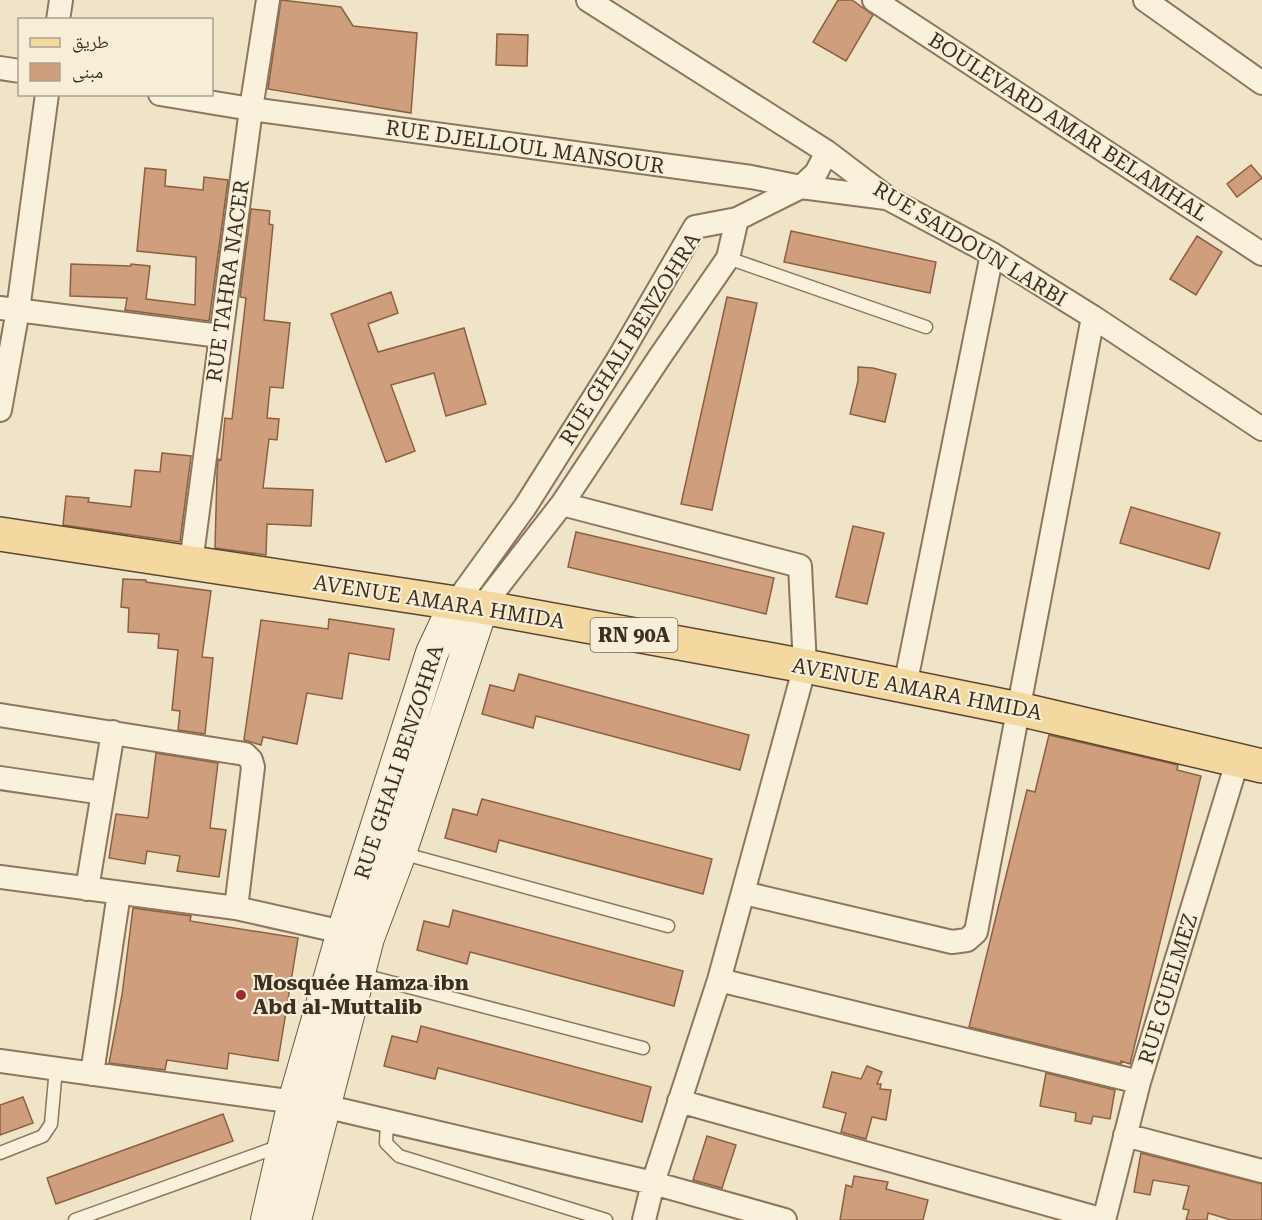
<svg xmlns="http://www.w3.org/2000/svg" width="1262" height="1220" font-family="'Roboto Serif','Noto Naskh Arabic',serif">
	<style>
		.building { fill: #cf9f7d; stroke: #8d5f41; stroke-width: 1.5 }
		.lines { fill: none; stroke-linecap: round; stroke-linejoin: round }
		.service-casing { stroke: #8d765c; stroke-width: 15 }
		.minor-casing { stroke: #8d765c; stroke-width: 26 }
		.secondary-casing { stroke: #6f573f; stroke-width: 34 }
		.primary-casing { stroke: #5b4430; stroke-width: 36 }
		.service { stroke: #faf1dc; stroke-width: 12 }
		.minor { stroke: #faf1dc; stroke-width: 22 }
		.secondary { stroke: #faf1dc; stroke-width: 32 }
		.primary { stroke: #f3d9a0; stroke-width: 33 }
		.poi-dot { fill: #9e2a2b; stroke: #f7eed8; stroke-width: 2 }
		.labels { text-anchor: middle; stroke-width: 4.5; stroke-linejoin: round; paint-order: stroke }
		.shield { fill: #f7eed8; stroke: #756857; stroke-width: 1.5 }
		.shield-label { font-size: 20px; font-weight: bold; fill: #3d2e20 }
		.street-label { font-size: 21px; fill: #3d2e20; stroke: #f7eed8 }
		.poi-label { font-size: 21px; font-weight: bold; fill: #3d2e20; stroke: #f7eed8; text-anchor: start }
	</style>
	<rect width="100%" height="100%" fill="#f0e4c8"/>
	<path class="building" d="M 281,0 L 341,7 L 353,26 L 417,33 L 411,113 L 268,89 Z
		M 838,0 L 852,0 L 873,15 L 846,61 L 813,42 Z
		M 497,34 L 528,35 L 527,66 L 496,65 Z
		M 1251,165 L 1262,178 L 1237,197 L 1227,184 Z
		M 145,168 L 166,170 L 165,186 L 203,190 L 204,177 L 228,180 L 209,321 L 125,310 L 127,298 L 70,296 L 71,264 L 131,266 L 131,264 L 150,266 L 146,299 L 195,305 L 196,257 L 137,251 Z
		M 251,209 L 270,211 L 269,224 L 273,225 L 264,320 L 290,323 L 283,388 L 270,387 L 267,418 L 279,419 L 277,440 L 269,439 L 263,488 L 313,490 L 311,526 L 267,524 L 266,555 L 215,548 L 217,473 L 218,459 L 221,460 L 225,418 L 232,419 L 246,298 L 240,297 Z
		M 791,231 L 936,262 L 930,293 L 784,262 Z
		M 1197,236 L 1222,252 L 1196,295 L 1170,279 Z
		M 391,292 L 398,313 L 368,324 L 378,352 L 464,328 L 486,404 L 446,416 L 434,373 L 391,385 L 415,451 L 386,462 L 331,314 Z
		M 727,297 L 757,303 L 712,510 L 681,504 Z
		M 858,367 L 873,368 L 896,374 L 885,422 L 850,414 L 858,381 Z
		M 162,453 L 191,456 L 180,542 L 63,525 L 66,496 L 89,498 L 88,502 L 131,507 L 135,470 L 160,472 Z
		M 1131,507 L 1220,533 L 1209,569 L 1120,543 Z
		M 853,526 L 884,533 L 867,604 L 836,597 Z
		M 576,532 L 774,578 L 766,614 L 568,567 Z
		M 123,579 L 146,580 L 146,582 L 211,591 L 202,657 L 213,658 L 205,734 L 178,730 L 180,711 L 172,710 L 178,650 L 158,648 L 159,634 L 128,632 L 129,608 L 121,607 Z
		M 329,619 L 394,629 L 389,660 L 349,653 L 342,699 L 307,693 L 297,744 L 263,737 L 261,745 L 244,740 L 261,620 L 328,629 Z
		M 519,674 L 749,735 L 740,770 L 536,716 L 533,728 L 482,714 L 490,685 L 514,691 Z
		M 1049,735 L 1178,765 L 1177,770 L 1201,776 L 1130,1064 L 1121,1061 L 1121,1064 L 969,1027 L 1027,790 L 1035,792 Z
		M 156,753 L 218,763 L 210,828 L 226,830 L 219,877 L 177,871 L 180,856 L 147,851 L 145,864 L 109,858 L 116,814 L 148,818 Z
		M 482,799 L 712,859 L 703,894 L 499,840 L 496,852 L 445,838 L 453,809 L 477,815 Z
		M 133,908 L 191,916 L 190,921 L 298,938 L 278,1061 L 229,1053 L 227,1069 L 167,1060 L 165,1070 L 109,1063 L 122,995 Z
		M 453,910 L 683,971 L 674,1006 L 470,952 L 467,964 L 417,950 L 424,921 L 449,927 Z
		M 421,1026 L 651,1087 L 642,1122 L 438,1068 L 435,1079 L 384,1066 L 392,1036 L 417,1042 Z
		M 867,1066 L 882,1072 L 877,1084 L 881,1084 L 880,1089 L 891,1090 L 886,1120 L 872,1117 L 866,1139 L 841,1132 L 846,1113 L 823,1107 L 832,1072 L 861,1079 Z
		M 1046,1073 L 1115,1090 L 1110,1119 L 1093,1116 L 1091,1124 L 1075,1121 L 1076,1113 L 1040,1106 Z
		M 23,1097 L 33,1123 L 0,1135 L 0,1105 Z
		M 223,1114 L 233,1141 L 56,1204 L 47,1178 Z
		M 707,1136 L 736,1145 L 722,1188 L 693,1180 Z
		M 1141,1153 L 1262,1184 L 1262,1220 L 1231,1220 L 1208,1213 L 1207,1220 L 1186,1220 L 1189,1210 L 1183,1209 L 1189,1186 L 1153,1180 L 1150,1195 L 1134,1192 Z
		M 854,1176 L 888,1182 L 886,1189 L 928,1200 L 923,1220 L 840,1220 L 846,1185 L 852,1187 Z"/>
	<g class="lines">
		<defs>
			<path id="service" d="M 728,258 L 926,327
				M 401,853 L 668,926
				M 359,974 L 643,1048
				M 387,1121 L 386,1143 L 399,1156 L 606,1220
				M 0,1153 L 43,1136 L 51,1124 L 56,1068
				M 75,1220 L 280,1146"/>
			<path id="minor" d="M 588,0 L 827,152 L 889,199 L 992,254 L 1093,317 L 1262,429
				M 874,0 L 1262,254
				M 1145,0 L 1262,83
				M 58,20 L 61,0
				M 0,68 L 20,71
				M 160,94 L 251,109 L 751,177 L 801,187 L 886,198
				M 0,308 L 220,336
				M 0,410 L 18,310 L 47,94
				M 562,504 L 800,566 L 805,666 L 719,980 L 653,1183 L 644,1220
				M 191,563 L 251,109 L 268,0
				M 455,604 L 525,507 L 617,361 L 695,227 L 737,219 L 801,187 L 816,173 L 827,152
				M 482,607 L 562,504 L 659,358 L 728,258 L 737,219
				M 905,686 L 992,254
				M 0,715 L 245,754 L 251,760 L 253,767 L 236,908
				M 0,778 L 103,793
				M 0,877 L 236,908 L 356,935
				M 87,889 L 113,732
				M 744,893 L 952,942 L 967,940 L 976,932 L 1093,317
				M 719,980 L 1139,1082
				M 0,1061 L 324,1106 L 653,1183 L 785,1220
				M 92,1074 L 119,893
				M 679,1101 L 1104,1220
				M 1125,1135 L 1262,1171
				M 1104,1220 L 1139,1082 L 1238,759"/>
			<path id="secondary" d="M 267,1220 L 294,1102 L 343,932 L 432,653 L 455,604
				M 295,1220 L 368,938 L 400,853 L 482,607"/>
			<path id="primary" d="M 0,534 L 482,607 L 805,666 L 1019,709 L 1262,766"/>
		</defs>
		<use href="#service" class="service-casing"/>
		<use href="#minor" class="minor-casing"/>
		<use href="#secondary" class="secondary-casing"/>
		<use href="#primary" class="primary-casing"/>
		<use href="#service" class="service"/>
		<use href="#minor" class="minor"/>
		<use href="#secondary" class="secondary"/>
		<use href="#primary" class="primary"/>
	</g>
	<circle class="poi-dot" cx="241" cy="995" r="6"/>
	<g class="labels">
		<rect class="shield" x="590.5" y="618" width="87" height="34" rx="4.5"/>
		<g class="shield-label">
			<text x="634" y="642">RN 90A</text>
		</g>
		<g class="street-label">
			<text transform="translate(1068 127) rotate(33)" y="7">BOULEVARD AMAR BELAMHAL</text>
			<text transform="translate(525 147) rotate(8)" y="7">RUE DJELLOUL MANSOUR</text>
			<text transform="translate(970 244) rotate(31)" y="7">RUE SAIDOUN LARBI</text>
			<text transform="translate(228 281) rotate(-82)" y="7">RUE TAHRA NACER</text>
			<text transform="translate(630 339) rotate(-58)" y="7">RUE GHALI BENZOHRA</text>
			<text transform="translate(439 602) rotate(9)" y="7">AVENUE AMARA HMIDA</text>
			<text transform="translate(917 689) rotate(11)" y="7">AVENUE AMARA HMIDA</text>
			<text transform="translate(399 762) rotate(-72)" y="7">RUE GHALI BENZOHRA</text>
			<text transform="translate(1168 989) rotate(-73)" y="7">RUE GUELMEZ</text>
		</g>
		<g class="poi-label">
			<text x="253" y="990">Mosquée Hamza ibn<tspan x="253" dy="24">Abd al-Muttalib</tspan></text>
		</g>
	</g>
	<rect x="18" y="18" width="195" height="78" fill="#f7eed8" stroke="#ada18e" stroke-width="1.5"/>
	<rect x="30" y="38" width="30" height="9" fill="#f3d9a0" stroke="#ada18e" stroke-width="1.5"/>
	<text x="72" y="48" font-size="18" fill="#3d2e20">طريق</text>
	<rect x="30" y="63" width="30" height="18" fill="#cf9f7d" stroke="#ada18e" stroke-width="1.5"/>
	<text x="72" y="78" font-size="18" fill="#3d2e20">مبنى</text>
</svg>
